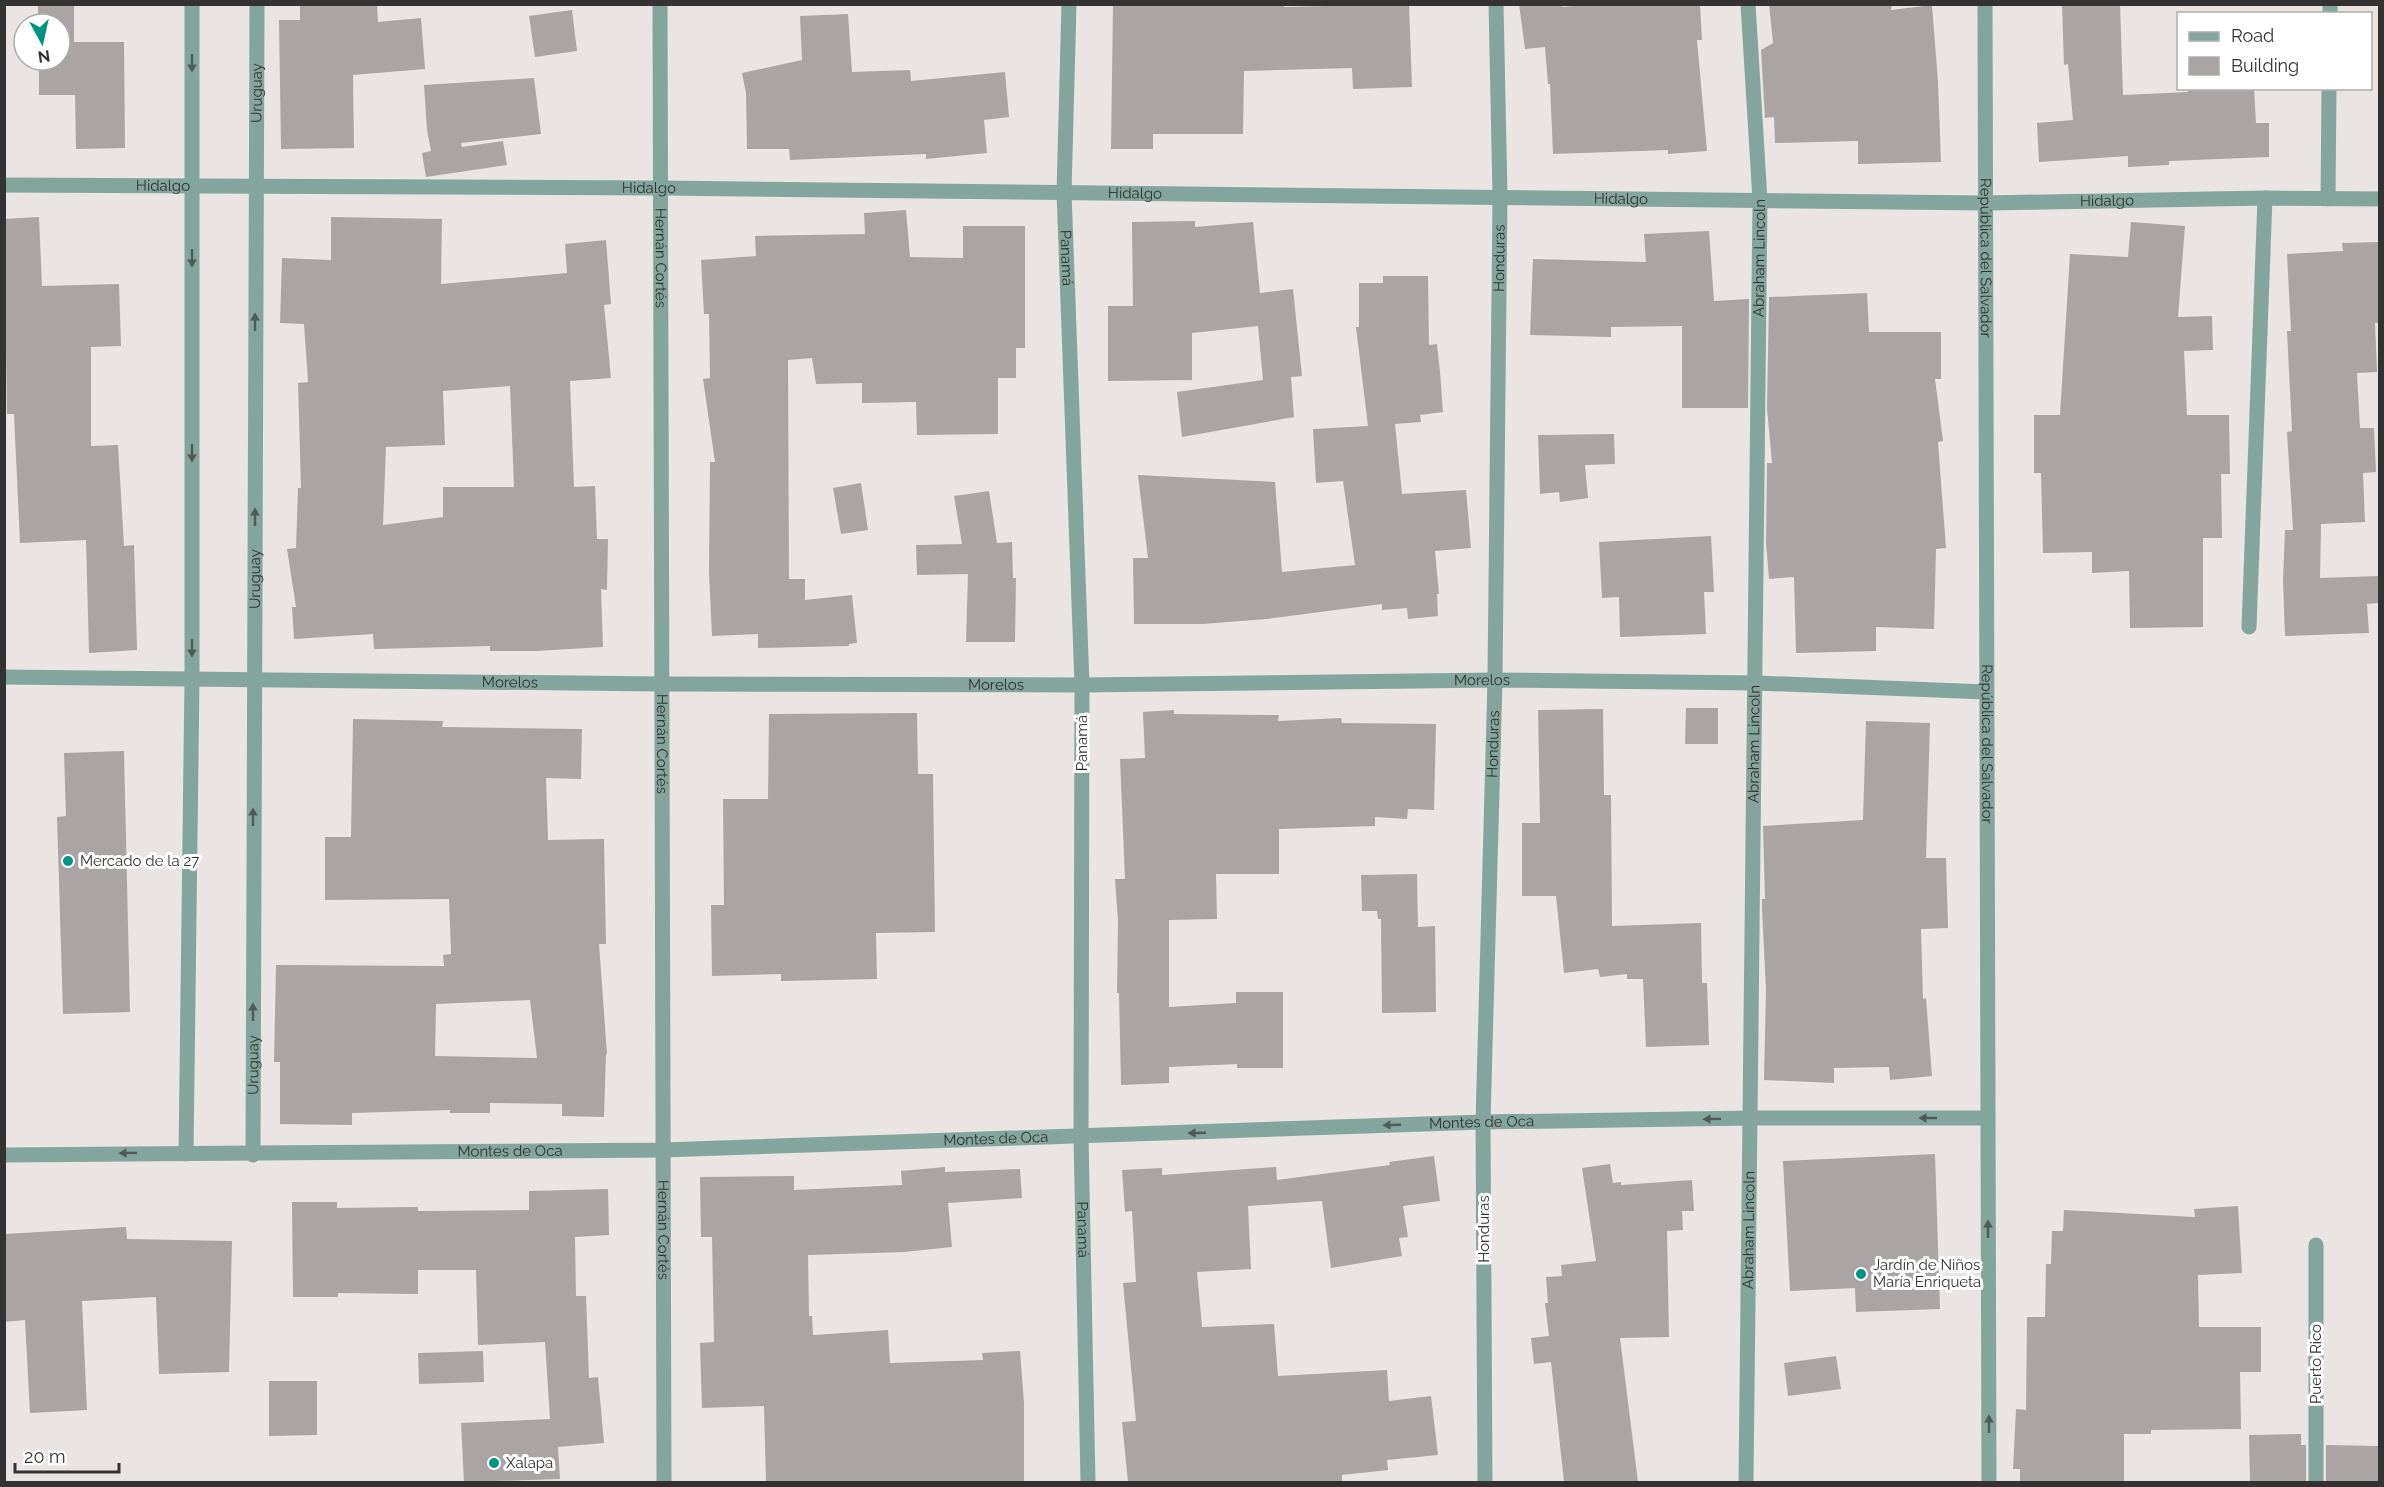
<svg xmlns="http://www.w3.org/2000/svg" width="2384" height="1487" font-family="Raleway,sans-serif">
	<style>
		.building { fill: #aaa5a4; fill-rule: evenodd }
		.lines { fill: none; stroke-linecap: round; stroke-linejoin: round }
		.minor { stroke: #84a59d; stroke-width: 15 }
		.oneway { fill: #505a57 }
		.poi-dot { fill: #009380; stroke: #fff; stroke-width: 2 }
		.labels { text-anchor: middle; stroke-width: 6; stroke-linejoin: round; paint-order: stroke }
		.street-label { font-size: 15px; fill: #343232; stroke: #fff }
		.poi-label { font-size: 15px; fill: #343232; stroke: #fff; text-anchor: start }
	</style>
	<rect width="100%" height="100%" fill="#eae4e3"/>
	<path class="building" d="M 38,4 L 74,4 L 74,42 L 124,42 L 125,148 L 76,149 L 75,95 L 39,95 L 39,60 L 60,60 L 60,24 L 38,24 Z
		M 300,4 L 377,4 L 378,22 L 421,18 L 425,69 L 353,75 L 354,148 L 281,149 L 279,20 L 300,20 Z
		M 1113,4 L 1284,4 L 1284,7 L 1409,4 L 1412,87 L 1353,89 L 1352,68 L 1244,71 L 1243,134 L 1153,134 L 1153,149 L 1111,149 Z
		M 1519,4 L 1562,4 L 1562,7 L 1595,4 L 1700,4 L 1702,40 L 1697,40 L 1707,151 L 1668,154 L 1668,150 L 1553,154 L 1550,84 L 1548,84 L 1545,47 L 1525,49 Z
		M 1769,4 L 1892,4 L 1891,10 L 1932,5 L 1938,82 L 1941,162 L 1858,164 L 1858,141 L 1775,143 L 1774,117 L 1765,118 L 1761,50 L 1773,43 Z
		M 2062,4 L 2120,4 L 2123,95 L 2188,92 L 2188,88 L 2254,88 L 2256,123 L 2269,123 L 2269,157 L 2169,161 L 2169,165 L 2128,167 L 2128,156 L 2039,162 L 2037,123 L 2073,120 L 2068,64 L 2064,65 Z
		M 572,10 L 577,51 L 535,57 L 529,16 Z
		M 848,14 L 852,72 L 910,70 L 911,81 L 1005,72 L 1009,117 L 984,120 L 987,153 L 926,159 L 926,154 L 790,160 L 789,149 L 747,149 L 746,93 L 742,73 L 802,60 L 800,16 Z
		M 534,78 L 541,134 L 461,143 L 462,147 L 503,141 L 507,165 L 426,177 L 422,153 L 431,151 L 427,130 L 424,85 Z
		M 906,210 L 910,257 L 963,258 L 963,226 L 1025,226 L 1025,348 L 1016,348 L 1016,378 L 998,378 L 998,434 L 917,435 L 916,402 L 862,403 L 862,383 L 816,384 L 812,358 L 788,360 L 789,579 L 805,579 L 805,600 L 852,595 L 857,643 L 849,644 L 849,646 L 758,648 L 758,634 L 712,636 L 709,573 L 710,462 L 715,462 L 703,379 L 710,378 L 709,314 L 704,314 L 701,260 L 756,256 L 755,236 L 865,234 L 864,213 Z
		M 39,217 L 42,286 L 119,284 L 121,346 L 91,347 L 91,446 L 118,445 L 124,546 L 134,545 L 137,650 L 89,653 L 86,540 L 20,543 L 14,414 L 7,414 L 4,219 Z
		M 331,217 L 442,219 L 441,284 L 567,273 L 565,244 L 606,240 L 611,304 L 604,305 L 611,378 L 570,381 L 574,487 L 595,486 L 597,539 L 608,539 L 607,590 L 601,589 L 603,647 L 537,651 L 490,651 L 490,646 L 374,649 L 373,634 L 294,639 L 292,607 L 296,607 L 287,549 L 296,548 L 298,488 L 301,488 L 298,383 L 308,382 L 304,324 L 280,323 L 282,258 L 331,260 ZM 510,386 L 514,487 L 443,487 L 443,517 L 383,525 L 386,447 L 445,445 L 443,391 Z
		M 1195,221 L 1195,227 L 1253,222 L 1260,293 L 1293,289 L 1302,376 L 1291,377 L 1294,417 L 1182,437 L 1177,392 L 1263,380 L 1258,326 L 1192,333 L 1192,380 L 1108,381 L 1108,306 L 1133,306 L 1132,222 Z
		M 2131,222 L 2185,226 L 2178,317 L 2212,316 L 2213,350 L 2184,351 L 2187,415 L 2229,415 L 2230,474 L 2221,474 L 2222,538 L 2203,538 L 2203,627 L 2130,628 L 2129,571 L 2092,573 L 2092,552 L 2043,553 L 2041,473 L 2034,473 L 2034,415 L 2060,415 L 2070,254 L 2128,257 Z
		M 1709,231 L 1714,301 L 1749,299 L 1748,408 L 1682,408 L 1682,326 L 1611,327 L 1611,337 L 1530,335 L 1533,259 L 1646,262 L 1644,234 Z
		M 2379,242 L 2379,323 L 2375,323 L 2377,372 L 2357,373 L 2360,428 L 2374,428 L 2376,472 L 2363,473 L 2365,522 L 2321,524 L 2320,578 L 2379,576 L 2379,603 L 2367,604 L 2369,633 L 2285,636 L 2283,580 L 2285,530 L 2293,530 L 2287,432 L 2292,431 L 2287,331 L 2291,331 L 2287,254 L 2343,251 L 2342,243 Z
		M 1383,276 L 1428,276 L 1429,345 L 1437,344 L 1440,372 L 1443,412 L 1420,415 L 1421,422 L 1395,424 L 1402,494 L 1466,490 L 1471,548 L 1435,551 L 1439,594 L 1437,594 L 1438,616 L 1408,619 L 1407,608 L 1382,610 L 1382,604 L 1267,619 L 1203,624 L 1134,624 L 1133,558 L 1148,558 L 1138,475 L 1275,482 L 1282,572 L 1355,565 L 1343,481 L 1316,483 L 1313,429 L 1368,426 L 1356,327 L 1359,327 L 1359,283 L 1383,283 Z
		M 1867,293 L 1869,332 L 1941,332 L 1941,379 L 1935,379 L 1943,441 L 1938,442 L 1946,548 L 1936,549 L 1934,629 L 1876,627 L 1876,651 L 1796,653 L 1794,577 L 1769,579 L 1766,543 L 1767,463 L 1772,463 L 1767,408 L 1769,297 Z
		M 1614,434 L 1615,464 L 1585,465 L 1588,498 L 1560,502 L 1559,492 L 1540,494 L 1538,435 Z
		M 861,483 L 868,530 L 841,534 L 833,488 Z
		M 989,491 L 997,543 L 1012,542 L 1013,578 L 1016,578 L 1015,642 L 966,642 L 968,574 L 917,575 L 916,545 L 962,544 L 954,496 Z
		M 1711,536 L 1714,592 L 1704,592 L 1706,634 L 1620,637 L 1619,597 L 1602,598 L 1599,542 Z
		M 1686,708 L 1718,708 L 1718,744 L 1685,744 Z
		M 1603,709 L 1604,795 L 1611,795 L 1612,926 L 1701,923 L 1702,983 L 1707,983 L 1709,1045 L 1646,1047 L 1643,979 L 1627,979 L 1627,974 L 1600,977 L 1598,969 L 1564,973 L 1556,896 L 1522,896 L 1522,823 L 1540,823 L 1538,710 Z
		M 1174,710 L 1174,714 L 1279,715 L 1278,721 L 1341,718 L 1342,723 L 1436,724 L 1434,810 L 1408,809 L 1407,819 L 1375,817 L 1375,826 L 1279,829 L 1279,874 L 1216,874 L 1217,919 L 1169,920 L 1169,1007 L 1236,1003 L 1236,992 L 1283,992 L 1283,1068 L 1237,1068 L 1237,1064 L 1169,1067 L 1169,1083 L 1121,1085 L 1119,993 L 1117,993 L 1118,921 L 1115,879 L 1125,879 L 1120,759 L 1145,758 L 1143,712 Z
		M 917,713 L 918,774 L 933,774 L 935,932 L 876,933 L 877,979 L 781,981 L 781,974 L 712,976 L 711,905 L 724,905 L 723,799 L 768,799 L 769,714 Z
		M 353,719 L 443,721 L 442,727 L 582,729 L 581,779 L 546,778 L 548,840 L 604,839 L 606,944 L 599,944 L 607,1054 L 606,1054 L 604,1117 L 562,1116 L 562,1104 L 490,1103 L 490,1113 L 450,1113 L 450,1110 L 352,1113 L 352,1125 L 280,1124 L 280,1062 L 274,1062 L 276,965 L 444,966 L 443,955 L 451,954 L 449,899 L 325,900 L 325,837 L 351,837 ZM 530,1000 L 537,1058 L 435,1056 L 436,1004 Z
		M 1866,721 L 1930,723 L 1926,858 L 1946,858 L 1948,928 L 1921,929 L 1923,999 L 1926,998 L 1932,1076 L 1890,1080 L 1889,1067 L 1834,1068 L 1834,1083 L 1764,1080 L 1766,989 L 1762,909 L 1762,899 L 1765,899 L 1763,826 L 1863,820 Z
		M 124,751 L 130,1012 L 63,1014 L 57,817 L 66,816 L 64,753 Z
		M 1417,874 L 1418,927 L 1435,926 L 1436,1012 L 1382,1013 L 1381,919 L 1378,919 L 1377,911 L 1362,911 L 1361,875 Z
		M 1935,1154 L 1940,1309 L 1856,1312 L 1855,1288 L 1790,1291 L 1783,1161 Z
		M 1434,1156 L 1440,1201 L 1403,1206 L 1408,1237 L 1399,1238 L 1402,1256 L 1331,1268 L 1322,1201 L 1248,1206 L 1251,1269 L 1197,1272 L 1202,1327 L 1274,1324 L 1278,1376 L 1387,1370 L 1389,1401 L 1431,1396 L 1438,1455 L 1387,1460 L 1388,1470 L 1342,1475 L 1342,1482 L 1128,1482 L 1122,1422 L 1136,1421 L 1123,1283 L 1136,1282 L 1132,1211 L 1125,1212 L 1122,1170 L 1162,1168 L 1162,1175 L 1276,1167 L 1277,1180 L 1390,1165 L 1389,1162 Z
		M 1610,1164 L 1613,1183 L 1621,1182 L 1621,1185 L 1692,1180 L 1694,1211 L 1682,1211 L 1683,1230 L 1667,1231 L 1669,1337 L 1620,1338 L 1638,1482 L 1564,1482 L 1551,1362 L 1534,1364 L 1531,1338 L 1549,1336 L 1545,1303 L 1548,1303 L 1546,1277 L 1562,1276 L 1561,1265 L 1596,1261 L 1582,1168 Z
		M 945,1167 L 945,1172 L 1020,1169 L 1022,1198 L 948,1203 L 952,1247 L 904,1252 L 808,1255 L 809,1316 L 812,1316 L 813,1335 L 888,1330 L 890,1363 L 983,1360 L 982,1353 L 1020,1351 L 1024,1403 L 1024,1482 L 766,1482 L 764,1406 L 702,1408 L 700,1343 L 714,1342 L 712,1237 L 701,1237 L 700,1177 L 794,1176 L 794,1190 L 902,1185 L 901,1171 Z
		M 608,1189 L 609,1235 L 575,1237 L 576,1296 L 586,1296 L 589,1378 L 598,1377 L 604,1443 L 558,1447 L 560,1479 L 464,1482 L 461,1423 L 550,1419 L 545,1342 L 478,1345 L 476,1270 L 418,1270 L 418,1294 L 338,1293 L 338,1297 L 293,1297 L 292,1202 L 337,1202 L 337,1208 L 418,1207 L 418,1211 L 529,1210 L 529,1191 Z
		M 2238,1206 L 2242,1273 L 2198,1275 L 2199,1327 L 2261,1327 L 2261,1372 L 2240,1372 L 2241,1429 L 2151,1430 L 2151,1434 L 2124,1434 L 2124,1482 L 2020,1482 L 2020,1469 L 2013,1469 L 2016,1409 L 2026,1410 L 2027,1317 L 2045,1317 L 2046,1264 L 2051,1264 L 2052,1231 L 2063,1231 L 2064,1210 L 2195,1217 L 2194,1209 Z
		M 126,1227 L 127,1239 L 232,1241 L 229,1372 L 159,1374 L 156,1297 L 82,1301 L 87,1410 L 30,1413 L 25,1320 L 4,1322 L 4,1234 Z
		M 483,1351 L 484,1382 L 419,1384 L 418,1353 Z
		M 1836,1356 L 1841,1389 L 1788,1396 L 1784,1363 Z
		M 269,1381 L 317,1381 L 317,1435 L 269,1436 Z
		M 2301,1434 L 2301,1445 L 2306,1445 L 2306,1482 L 2250,1482 L 2249,1435 Z
		M 2326,1445 L 2379,1446 L 2379,1482 L 2326,1482 Z"/>
	<g class="lines">
		<g class="minor">
			<path id="s1" d="M 660,4 L 664,1482"/>
			<path id="s2" d="M 1069,4 L 1064,192 L 1082,685 L 1081,1137 L 1088,1482"/>
			<path id="s3" d="M 1985,4 L 1989,1482"/>
			<path d="M 2330,14 L 2330,4"/>
			<path id="s4" d="M 4,185 L 661,188 L 1985,203 L 2265,198 L 2380,199"/>
			<path d="M 2328,199 L 2329,88"/>
			<path d="M 2249,627 L 2265,198"/>
			<path id="s5" d="M 4,677 L 662,684 L 1082,685 L 1495,680 L 1756,683 L 1986,692"/>
			<path d="M 186,1154 L 192,679 L 192,4"/>
			<path id="s6" d="M 4,1155 L 663,1150 L 1483,1122 L 1750,1118 L 1987,1118"/>
			<path id="s7" d="M 253,1155 L 257,4"/>
			<path id="s8" d="M 1485,1482 L 1483,1122 L 1495,680 L 1500,196 L 1496,4"/>
			<path id="s9" d="M 1746,1482 L 1760,200 L 1748,4"/>
			<path d="M 2316,1482 L 2316,1245"/>
		</g>
	</g>
	<defs><path id="oneway-solid" d="M-6-.8H1V-3.2L6.5 0L1 3.2V.8H-6Z" transform="scale(1.5)"/></defs>
	<g class="oneway">
		<use href="#oneway-solid" transform="translate(192 63) rotate(90)"/>
		<use href="#oneway-solid" transform="translate(192 258) rotate(90)"/>
		<use href="#oneway-solid" transform="translate(255 322) rotate(-90)"/>
		<use href="#oneway-solid" transform="translate(192 453) rotate(90)"/>
		<use href="#oneway-solid" transform="translate(255 517) rotate(-90)"/>
		<use href="#oneway-solid" transform="translate(192 648) rotate(90)"/>
		<use href="#oneway-solid" transform="translate(253 817) rotate(-90)"/>
		<use href="#oneway-solid" transform="translate(253 1012) rotate(-90)"/>
		<use href="#oneway-solid" transform="translate(1928 1118) rotate(180)"/>
		<use href="#oneway-solid" transform="translate(1712 1119) rotate(179)"/>
		<use href="#oneway-solid" transform="translate(1392 1125) rotate(178)"/>
		<use href="#oneway-solid" transform="translate(1197 1133) rotate(178)"/>
		<use href="#oneway-solid" transform="translate(128 1153) rotate(179)"/>
		<use href="#oneway-solid" transform="translate(1988 1229) rotate(-90)"/>
		<use href="#oneway-solid" transform="translate(1989 1424) rotate(-90)"/>
	</g>
	<g class="poi-dot">
		<circle cx="68" cy="861" r="6"/>
		<circle cx="1861" cy="1274" r="6"/>
		<circle cx="494" cy="1463" r="6"/>
	</g>
	<g class="labels">
		<g class="street-label">
			<text dy="5" stroke="none"><textPath href="#s7" startOffset="1062">Uruguay</textPath></text>
			<text dy="5" stroke="none"><textPath href="#s4" startOffset="159">Hidalgo</textPath></text>
			<text dy="5" stroke="none"><textPath href="#s4" startOffset="645">Hidalgo</textPath></text>
			<text dy="5" stroke="none"><textPath href="#s4" startOffset="1131">Hidalgo</textPath></text>
			<text dy="5" stroke="none"><textPath href="#s4" startOffset="1617">Hidalgo</textPath></text>
			<text dy="5" stroke="none"><textPath href="#s4" startOffset="2103">Hidalgo</textPath></text>
			<text dy="5" stroke="none"><textPath href="#s9" startOffset="1224">Abraham Lincoln</textPath></text>
			<text dy="5" stroke="none"><textPath href="#s1" startOffset="254">Hernán Cortés</textPath></text>
			<text dy="5" stroke="none"><textPath href="#s2" startOffset="254">Panamá</textPath></text>
			<text dy="5" stroke="none"><textPath href="#s8" startOffset="1224">Honduras</textPath></text>
			<text dy="5" stroke="none"><textPath href="#s3" startOffset="254">República del Salvador</textPath></text>
			<text dy="5" stroke="none"><textPath href="#s7" startOffset="576">Uruguay</textPath></text>
			<text dy="5" stroke="none"><textPath href="#s5" startOffset="1478">Morelos</textPath></text>
			<text dy="5" stroke="none"><textPath href="#s5" startOffset="506">Morelos</textPath></text>
			<text dy="5" stroke="none"><textPath href="#s5" startOffset="992">Morelos</textPath></text>
			<text dy="5" stroke="none"><textPath href="#s1" startOffset="740">Hernán Cortés</textPath></text>
			<text transform="translate(1082 743) rotate(-90)" y="5">Panamá</text>
			<text dy="5" stroke="none"><textPath href="#s9" startOffset="738">Abraham Lincoln</textPath></text>
			<text dy="5" stroke="none"><textPath href="#s8" startOffset="738">Honduras</textPath></text>
			<text dy="5" stroke="none"><textPath href="#s3" startOffset="740">República del Salvador</textPath></text>
			<text dy="5" stroke="none"><textPath href="#s7" startOffset="90">Uruguay</textPath></text>
			<text dy="5" stroke="none"><textPath href="#s6" startOffset="1478">Montes de Oca</textPath></text>
			<text dy="5" stroke="none"><textPath href="#s6" startOffset="992">Montes de Oca</textPath></text>
			<text dy="5" stroke="none"><textPath href="#s6" startOffset="506">Montes de Oca</textPath></text>
			<text dy="5" stroke="none"><textPath href="#s1" startOffset="1226">Hernán Cortés</textPath></text>
			<text dy="5" stroke="none"><textPath href="#s2" startOffset="1226">Panamá</textPath></text>
			<text transform="translate(1484 1229) rotate(-90)" y="5">Honduras</text>
			<text dy="5" stroke="none"><textPath href="#s9" startOffset="252">Abraham Lincoln</textPath></text>
			<text transform="translate(2316 1364) rotate(-90)" y="5">Puerto Rico</text>
		</g>
		<g class="poi-label">
			<text x="80" y="866">Mercado de la 27</text>
			<text x="1873" y="1270">Jardín de Niños<tspan x="1873" dy="17">María Enriqueta</tspan></text>
			<text x="506" y="1468">Xalapa</text>
		</g>
	</g>
	<rect width="2384" height="1487" fill="none" stroke="#343232" stroke-width="12"/>
	<rect x="2177" y="12" width="195" height="78" fill="#ffffff" stroke="#aeadad" stroke-width="1.5"/>
	<rect x="2189" y="32" width="30" height="9" fill="#84a59d" stroke="#aeadad" stroke-width="1.5"/>
	<text x="2231" y="42" font-size="18" fill="#343232">Road</text>
	<rect x="2189" y="57" width="30" height="18" fill="#aaa5a4" stroke="#aeadad" stroke-width="1.5"/>
	<text x="2231" y="72" font-size="18" fill="#343232">Building</text>
	<g transform="translate(42 42) rotate(172)"><circle r="28" fill="#ffffff" stroke="#aeadad" stroke-width="1.5"/>
	<path d="M0-4.5L10 22L0 15L-10 22Z" fill="#009380"/>
	<text y="-9" font-size="16" font-weight="bold" text-anchor="middle" fill="#343232">N</text>
	</g>
	<path d="M15 1463v9h104v-9" fill="none" stroke="#343232" stroke-width="3"/>
	<text x="24" y="1463" font-size="18" fill="#343232" stroke="#ffffff" stroke-width="4.5" paint-order="stroke">20 m</text>
</svg>
